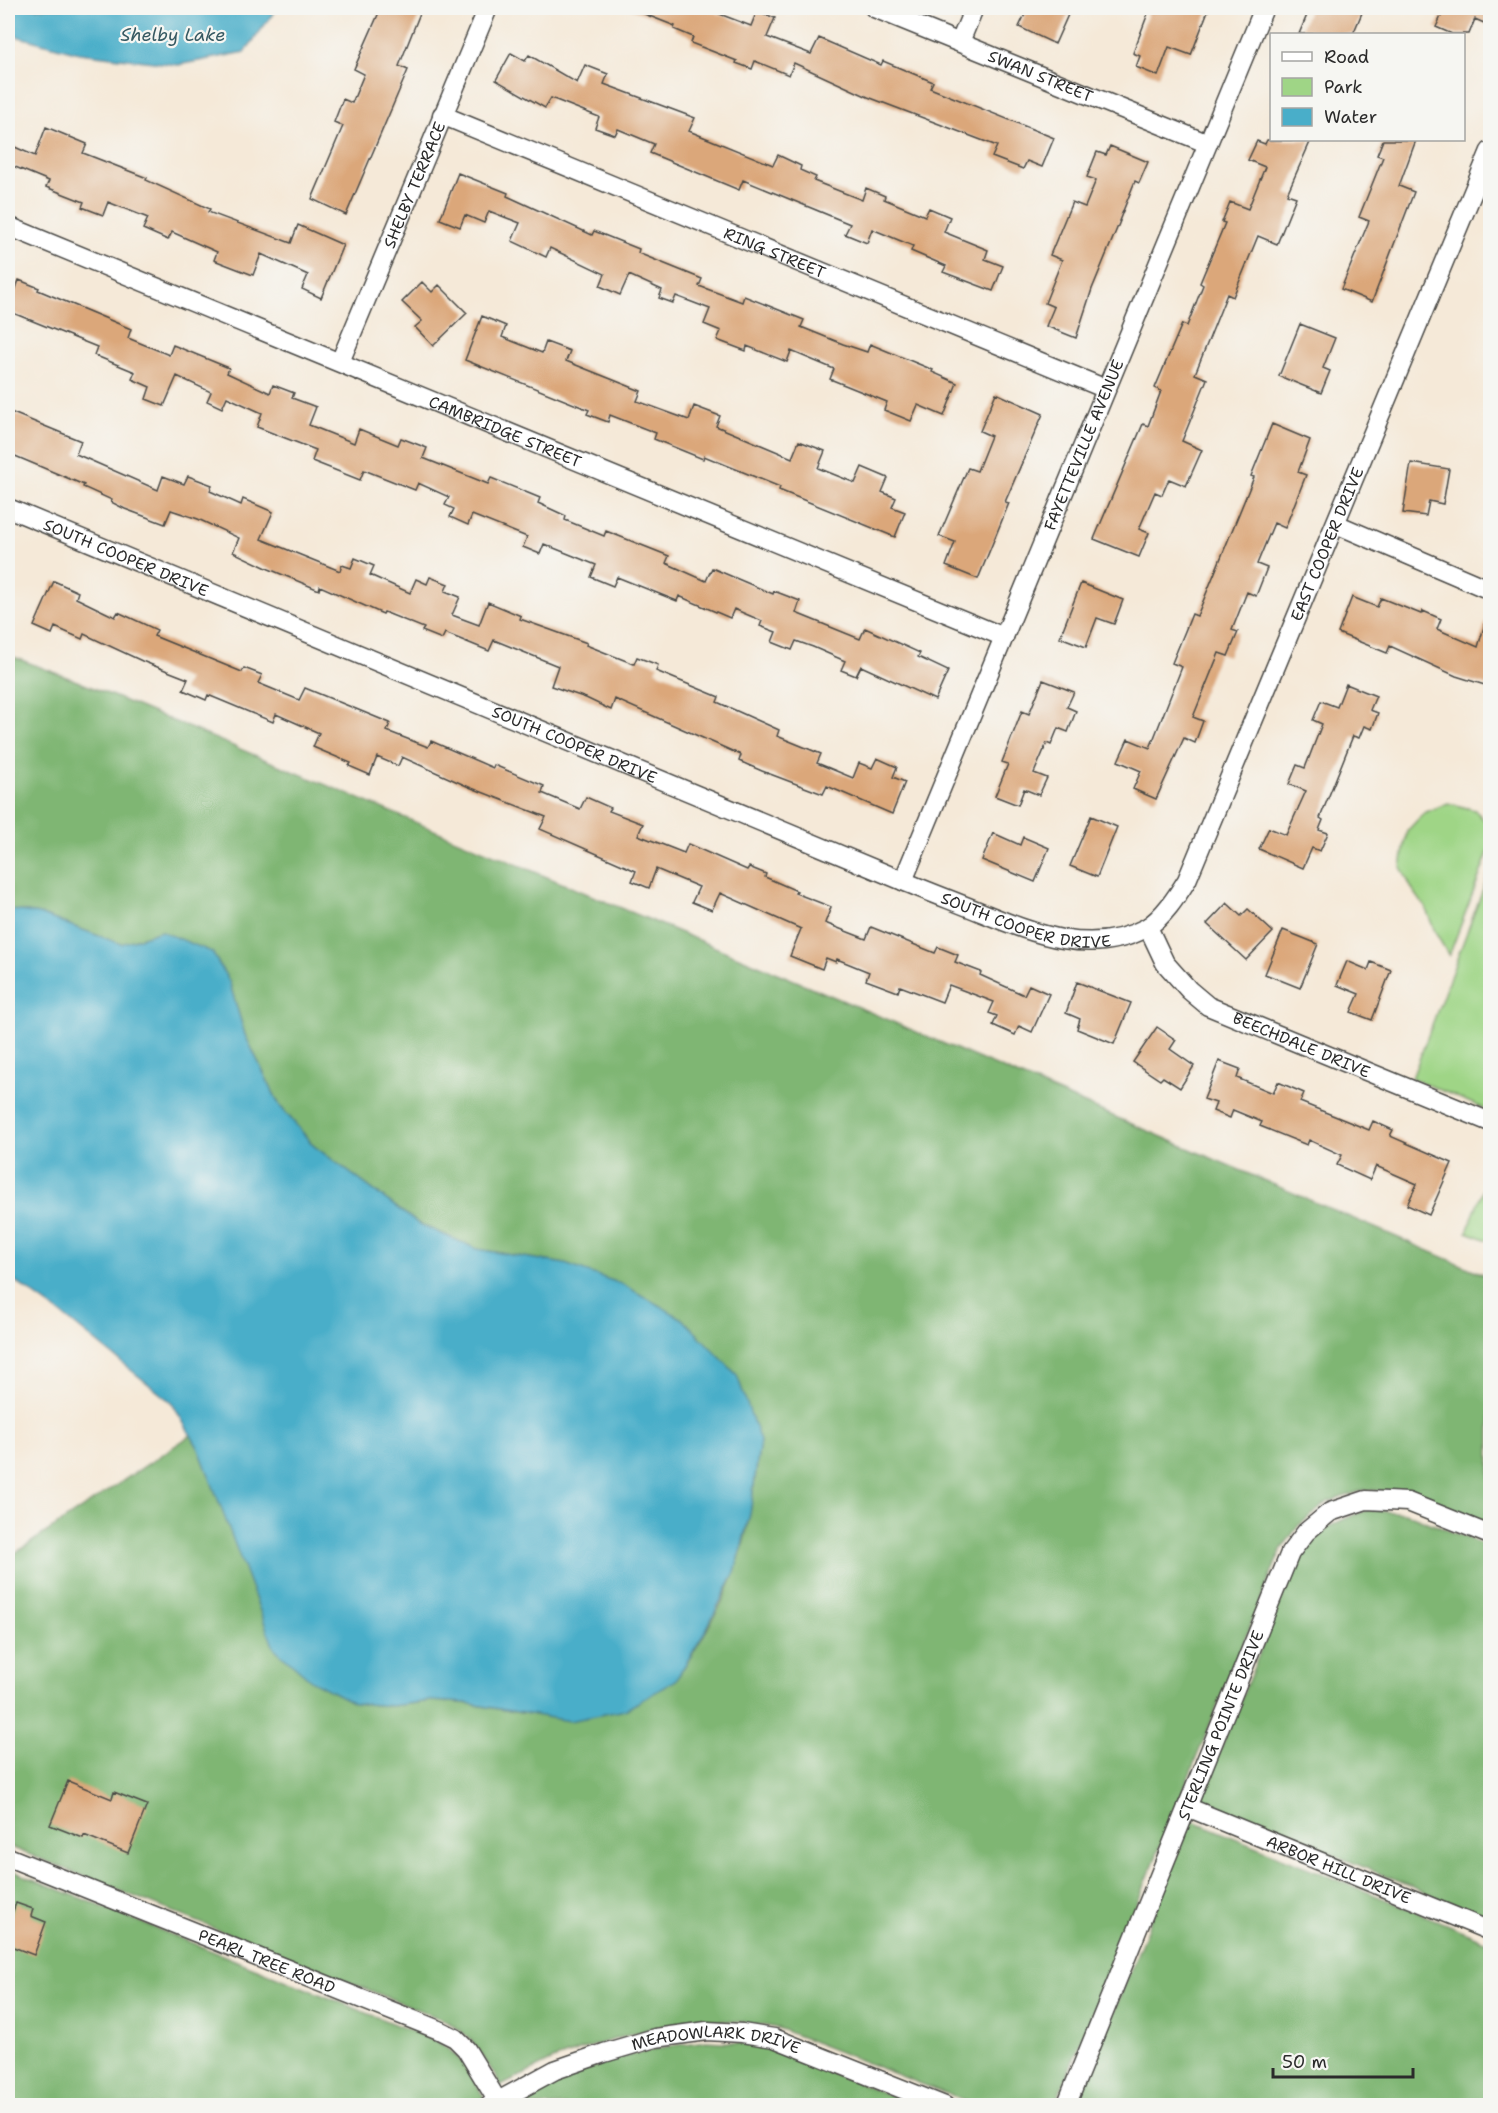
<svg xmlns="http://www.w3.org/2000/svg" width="1498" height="2113" font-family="'Shantell Sans',sans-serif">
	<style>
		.green { fill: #9fd586; stroke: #658058; stroke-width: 1.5 }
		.forest { fill: #7fb673; stroke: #55704f; stroke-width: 1.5 }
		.water { fill: #49aec9; stroke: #3a6c7a; stroke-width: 1.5 }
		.building { fill: #dba77a }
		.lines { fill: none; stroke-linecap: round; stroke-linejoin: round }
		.street-casing { stroke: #494845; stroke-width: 21 }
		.street { stroke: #fff; stroke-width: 18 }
		.labels { text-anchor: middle; stroke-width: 4.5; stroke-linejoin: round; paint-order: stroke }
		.street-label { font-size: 16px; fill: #2b2b2b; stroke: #f6f6f2 }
		.water-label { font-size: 18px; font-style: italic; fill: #365962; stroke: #f6f6f2 }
	</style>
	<rect width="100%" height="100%" fill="#f6f6f2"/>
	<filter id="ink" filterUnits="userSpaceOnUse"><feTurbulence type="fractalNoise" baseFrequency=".0167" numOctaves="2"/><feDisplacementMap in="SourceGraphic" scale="12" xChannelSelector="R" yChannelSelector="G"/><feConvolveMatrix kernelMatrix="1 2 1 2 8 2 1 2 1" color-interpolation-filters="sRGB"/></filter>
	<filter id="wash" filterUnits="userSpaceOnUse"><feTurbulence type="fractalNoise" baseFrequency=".008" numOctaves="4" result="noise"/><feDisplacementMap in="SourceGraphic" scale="24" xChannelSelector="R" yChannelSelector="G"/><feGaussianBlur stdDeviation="1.35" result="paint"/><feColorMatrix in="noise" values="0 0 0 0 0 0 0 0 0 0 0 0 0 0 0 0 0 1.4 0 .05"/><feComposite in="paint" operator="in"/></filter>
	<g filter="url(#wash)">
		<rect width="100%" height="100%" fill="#f5e9d8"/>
		<path class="green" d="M 1448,803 L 1475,810 L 1490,827 L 1490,848 L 1449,956 L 1436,934 L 1425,907 L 1411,887 L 1401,867 L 1407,831 L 1424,813 Z
			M 1490,871 L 1490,1111 L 1412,1078 Z
			M 1490,1171 L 1490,1241 L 1467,1232 Z"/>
		<path class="forest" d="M 8,655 L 77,681 L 825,993 L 1490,1277 L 1490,1524 L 1409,1492 L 1364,1490 L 1328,1502 L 1298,1526 L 1281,1550 L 1055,2105 L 975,2105 L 778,2028 L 743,2022 L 706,2020 L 653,2028 L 602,2043 L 553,2060 L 501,2086 C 484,2058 475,2036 444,2020 L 8,1846 L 8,1558 L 191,1435 L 199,1449 L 251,1582 L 354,1703 L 391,1706 L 431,1701 L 465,1703 L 521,1713 L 676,1680 C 697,1646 722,1609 735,1571 C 750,1530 754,1485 760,1441 L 565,1264 L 477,1249 L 419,1224 L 314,1146 L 280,1106 L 245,1035 L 229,981 L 161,931 L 121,944 L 39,914 L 8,909 Z
			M 1367,1510 L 1405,1513 L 1490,1547 L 1490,1919 L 1200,1800 L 1298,1558 C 1321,1528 1332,1523 1367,1510 Z
			M 1191,1820 L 1490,1942 L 1490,2105 L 1076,2106 Z
			M 8,1869 L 434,2040 C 460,2053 469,2073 484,2097 L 472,2106 L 8,2105 Z
			M 706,2041 L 740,2043 L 771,2049 L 915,2105 L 508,2106 C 555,2082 603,2060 655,2049 C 672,2045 689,2044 706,2041 Z"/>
		<path class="water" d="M 8,8 L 277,8 L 245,52 L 178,65 L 79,53 L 8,34 Z
			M 8,909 L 39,914 L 121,944 L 161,931 L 212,952 L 229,981 L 245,1035 L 280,1106 L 314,1146 L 419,1224 L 477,1249 L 565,1264 L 624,1285 L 683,1319 L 737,1375 L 760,1441 L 750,1514 L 735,1572 L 705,1632 L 676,1680 L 625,1710 L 569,1721 L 465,1703 L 431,1701 L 391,1706 L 354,1703 L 312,1681 L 274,1648 L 199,1449 L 172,1403 L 60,1313 L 8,1276 Z"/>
		<g id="blocks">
			<path class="building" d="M 381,8 L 422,8 L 399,66 L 408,70 L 346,215 L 312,199 L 343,126 L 334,122 L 343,99 L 352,103 L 364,74 L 354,69 Z
				M 629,8 L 704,8 L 751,26 L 757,11 L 775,18 L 767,37 L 811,54 L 819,38 L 881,65 L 883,61 L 933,82 L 930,88 L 1054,138 L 1042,167 L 1027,161 L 1023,169 L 992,157 L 997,146 L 868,97 L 794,63 L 789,75 L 755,61 L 752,69 L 736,63 L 737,61 L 691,43 L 693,37 L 674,29 L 675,26 Z
				M 1028,8 L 1071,8 L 1055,44 L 1019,27 Z
				M 1150,8 L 1209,8 L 1191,55 L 1169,47 L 1158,76 L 1136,67 L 1140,56 L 1133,53 Z
				M 1310,8 L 1364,8 L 1353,34 L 1299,34 Z
				M 1445,8 L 1491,8 L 1491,26 L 1475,19 L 1469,34 L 1452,34 L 1436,27 Z
				M 511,53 L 525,61 L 529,55 L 577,83 L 585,65 L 608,74 L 604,84 L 695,118 L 689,131 L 773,165 L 778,155 L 801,166 L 800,170 L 816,177 L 814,181 L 862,200 L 866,188 L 885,196 L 884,199 L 925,216 L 929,208 L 950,217 L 944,232 L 988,250 L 985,259 L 1003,266 L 993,291 L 943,272 L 946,266 L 911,251 L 913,246 L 872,229 L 867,243 L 845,234 L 850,224 L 743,180 L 739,190 L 650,153 L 654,144 L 618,129 L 615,135 L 595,128 L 599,117 L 551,98 L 545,108 L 496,80 Z
				M 46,127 L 87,144 L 83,153 L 147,178 L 146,180 L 210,209 L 208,212 L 291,243 L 298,225 L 343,245 L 321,298 L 302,289 L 308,275 L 261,254 L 253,275 L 214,260 L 217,252 L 172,232 L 168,240 L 143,229 L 148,218 L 108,202 L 103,215 L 82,207 L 84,202 L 46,187 L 49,181 L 8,164 L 8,144 L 35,156 Z
				M 1267,140 L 1311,140 L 1287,194 L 1296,197 L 1277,244 L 1258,236 L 1233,297 L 1227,294 L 1195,374 L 1207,379 L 1182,441 L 1202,450 L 1186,486 L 1169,479 L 1162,495 L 1155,492 L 1139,529 L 1149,533 L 1139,557 L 1094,539 L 1143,424 L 1148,426 L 1161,391 L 1155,388 L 1182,324 L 1187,326 L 1203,285 L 1200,283 L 1225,223 L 1222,222 L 1230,202 L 1248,209 L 1265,167 L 1248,160 L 1257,141 L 1265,144 Z
				M 1383,140 L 1416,140 L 1399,186 L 1414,192 L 1372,302 L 1341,289 L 1369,221 L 1359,217 L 1383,157 L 1377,155 Z
				M 1110,146 L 1148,162 L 1139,183 L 1135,181 L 1119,221 L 1120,221 L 1092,289 L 1076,338 L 1046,326 L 1054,307 L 1045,303 L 1062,260 L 1050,255 L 1072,202 L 1085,207 L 1096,180 L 1087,177 L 1097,152 L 1106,155 Z
				M 458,173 L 508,193 L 507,196 L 592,235 L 594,231 L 639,249 L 638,253 L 702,279 L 699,286 L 742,302 L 744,296 L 804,320 L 801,327 L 843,344 L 867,352 L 870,344 L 933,370 L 932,372 L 957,383 L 944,416 L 918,405 L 911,421 L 884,410 L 887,402 L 830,379 L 834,369 L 791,351 L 787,362 L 747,346 L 746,351 L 717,340 L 721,331 L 704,324 L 710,309 L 676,296 L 673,303 L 659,298 L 662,290 L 629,275 L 620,295 L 600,286 L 605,274 L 550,248 L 546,257 L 512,241 L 520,223 L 489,211 L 484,223 L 465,215 L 460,227 L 440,219 Z
				M 19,280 L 39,288 L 38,290 L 131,329 L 128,338 L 169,355 L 173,345 L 229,368 L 227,373 L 270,393 L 273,385 L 294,393 L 292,398 L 316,407 L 309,425 L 354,443 L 359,429 L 398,445 L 401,438 L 427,448 L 423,458 L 488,484 L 491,478 L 523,491 L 540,498 L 538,503 L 566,516 L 565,520 L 604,536 L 606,531 L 669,556 L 666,563 L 706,581 L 712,568 L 773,594 L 774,591 L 800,601 L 796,613 L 860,639 L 865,628 L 920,653 L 918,657 L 948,671 L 935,700 L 861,666 L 856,676 L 841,670 L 845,661 L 813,647 L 796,641 L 792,650 L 772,642 L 776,632 L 760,626 L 762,621 L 734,609 L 730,618 L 679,596 L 677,601 L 617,577 L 613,586 L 591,577 L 596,565 L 544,544 L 540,554 L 523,547 L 527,537 L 472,515 L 468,525 L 450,517 L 454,509 L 445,505 L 449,497 L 418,483 L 415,490 L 364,470 L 360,480 L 312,461 L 316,450 L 257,427 L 262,413 L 227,397 L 222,408 L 207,401 L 211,392 L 177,376 L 164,406 L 146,399 L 150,387 L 132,379 L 135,372 L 94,355 L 97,347 L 8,311 Z
				M 422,282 L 432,292 L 439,285 L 467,313 L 433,346 L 415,327 L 422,321 L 402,302 Z
				M 482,316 L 506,326 L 502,337 L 542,353 L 546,342 L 570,351 L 566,361 L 641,391 L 637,401 L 689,420 L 694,406 L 720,416 L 716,426 L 792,458 L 799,441 L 825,451 L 818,468 L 855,483 L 862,467 L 888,478 L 882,492 L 896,498 L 892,507 L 905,512 L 895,537 L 779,490 L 780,487 L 704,456 L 703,459 L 654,439 L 656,433 L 610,415 L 608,422 L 587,414 L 589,410 L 465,360 Z
				M 1300,324 L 1335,338 L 1323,368 L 1330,371 L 1321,393 L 1279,376 Z
				M 996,393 L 1043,414 L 1005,502 L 1009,503 L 978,579 L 946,566 L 955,542 L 939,536 L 968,468 L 977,471 L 991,436 L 980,431 Z
				M 8,411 L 81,441 L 76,454 L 158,490 L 163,476 L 184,484 L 188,476 L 212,485 L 210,491 L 241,505 L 243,499 L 273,512 L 261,539 L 340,571 L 342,565 L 351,568 L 355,558 L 374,566 L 370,575 L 410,593 L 416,579 L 427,584 L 430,577 L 448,584 L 445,591 L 460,597 L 452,615 L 479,625 L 488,602 L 521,616 L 520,619 L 587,643 L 586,645 L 634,664 L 637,657 L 658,665 L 656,671 L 719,697 L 717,702 L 779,730 L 777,736 L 821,754 L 817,763 L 853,778 L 859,763 L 872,768 L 877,758 L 897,767 L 893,777 L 905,782 L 892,814 L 827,786 L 823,794 L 762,771 L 739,761 L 741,755 L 615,699 L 611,710 L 586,698 L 551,686 L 558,666 L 494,640 L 489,651 L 445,633 L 442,639 L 422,631 L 424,628 L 384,612 L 383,614 L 320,586 L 319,590 L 269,569 L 233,552 L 239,538 L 198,519 L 171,510 L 165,524 L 125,509 L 111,502 L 112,500 L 83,487 L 84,485 L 8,453 Z
				M 1272,424 L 1310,440 L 1298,472 L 1306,475 L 1285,528 L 1274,523 L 1257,564 L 1267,568 L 1256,596 L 1247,592 L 1232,630 L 1238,632 L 1228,656 L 1219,653 L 1193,717 L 1203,721 L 1195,743 L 1184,738 L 1156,799 L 1133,789 L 1141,771 L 1118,761 L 1128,739 L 1150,748 L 1182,667 L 1172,663 L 1192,614 L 1197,616 L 1254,477 L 1251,476 Z
				M 1411,463 L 1449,469 L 1443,504 L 1429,501 L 1426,516 L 1403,513 Z
				M 54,581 L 78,592 L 76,598 L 115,617 L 118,612 L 157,630 L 154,636 L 242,672 L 244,668 L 262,675 L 258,683 L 299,700 L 305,688 L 390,723 L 387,731 L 428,747 L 431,741 L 493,768 L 494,765 L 544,786 L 542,793 L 580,809 L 586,797 L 611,808 L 609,811 L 643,824 L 638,835 L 684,853 L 688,844 L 747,870 L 749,867 L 766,874 L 765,877 L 797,891 L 795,893 L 831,907 L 825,923 L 866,939 L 871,927 L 935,953 L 938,947 L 958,955 L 955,962 L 981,972 L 980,975 L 1024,995 L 1029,985 L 1049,994 L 1032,1032 L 1019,1026 L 1015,1035 L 993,1025 L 997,1016 L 989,1013 L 994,1002 L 949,985 L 942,1002 L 900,986 L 898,992 L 866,980 L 869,972 L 837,959 L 836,962 L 826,958 L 822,969 L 790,956 L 801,929 L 720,893 L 712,910 L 692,902 L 699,887 L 656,869 L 649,888 L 632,881 L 636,871 L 540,829 L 546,817 L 469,787 L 402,757 L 398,766 L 377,757 L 370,775 L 349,766 L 351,763 L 313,747 L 319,733 L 276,714 L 273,722 L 208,695 L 206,700 L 183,690 L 188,679 L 142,661 L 84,634 L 82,639 L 55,627 L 52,634 L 34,626 Z
				M 1081,583 L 1123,600 L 1114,624 L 1097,618 L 1086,647 L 1060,637 Z
				M 1352,597 L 1377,607 L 1381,598 L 1421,614 L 1423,611 L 1441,619 L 1437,629 L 1478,647 L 1487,617 L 1491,618 L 1491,687 L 1456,676 L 1390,646 L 1387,653 L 1338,633 Z
				M 1043,680 L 1074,692 L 1067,707 L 1076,711 L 1068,732 L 1058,728 L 1051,745 L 1047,743 L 1034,773 L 1047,778 L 1039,795 L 1024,789 L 1018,805 L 995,796 L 1008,764 L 1002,762 L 1022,711 L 1029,714 Z
				M 1346,684 L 1376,696 L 1370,710 L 1378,713 L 1372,729 L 1364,726 L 1359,738 L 1353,736 L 1320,818 L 1323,820 L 1319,830 L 1328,833 L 1320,851 L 1312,848 L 1303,868 L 1259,849 L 1269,828 L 1286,835 L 1306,791 L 1289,784 L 1297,765 L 1305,768 L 1322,724 L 1313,720 L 1321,701 L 1337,707 Z
				M 1091,816 L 1117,827 L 1097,877 L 1070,866 Z
				M 993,833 L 1020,845 L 1023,837 L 1049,848 L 1035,882 L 982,860 Z
				M 1227,903 L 1241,916 L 1248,909 L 1273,932 L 1246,960 L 1207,924 Z
				M 1283,930 L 1318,944 L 1300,988 L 1265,974 Z
				M 1347,961 L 1368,970 L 1371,962 L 1391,970 L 1372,1020 L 1351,1012 L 1359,994 L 1337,985 Z
				M 1077,982 L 1131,1003 L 1114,1044 L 1077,1029 L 1080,1019 L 1066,1013 Z
				M 1157,1027 L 1176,1040 L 1170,1049 L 1194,1066 L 1180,1088 L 1163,1077 L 1160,1080 L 1133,1062 Z
				M 1219,1061 L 1240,1069 L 1237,1078 L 1273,1093 L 1278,1082 L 1304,1093 L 1300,1102 L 1369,1130 L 1373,1121 L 1393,1130 L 1390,1136 L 1452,1163 L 1429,1215 L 1407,1205 L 1417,1184 L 1376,1166 L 1370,1180 L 1337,1165 L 1342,1155 L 1309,1140 L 1307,1145 L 1260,1126 L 1262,1122 L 1233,1110 L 1230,1118 L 1213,1111 L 1216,1103 L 1204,1099 Z
				M 68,1781 L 112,1799 L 114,1792 L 147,1805 L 128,1853 L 84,1835 L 83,1838 L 50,1825 Z
				M 16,1903 L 33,1909 L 31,1916 L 46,1922 L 34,1955 L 8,1945 L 8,1924 Z"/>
		</g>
	</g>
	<g filter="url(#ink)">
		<use href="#blocks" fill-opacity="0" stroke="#494845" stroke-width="1.5"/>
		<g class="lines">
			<defs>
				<g id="street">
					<path id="s1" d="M 874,8 L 1206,143"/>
					<path d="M 960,42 L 974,8"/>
					<path id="s2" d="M 442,115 L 1106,389"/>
					<path id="s3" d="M 8,226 L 1004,637"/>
					<path id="s4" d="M 340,362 L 488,8"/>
					<path id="s5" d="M 8,508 L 903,881 C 929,892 956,902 983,913 C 1035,934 1092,957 1146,928 C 1163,918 1177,896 1187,880 L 1490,151"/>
					<path d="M 1336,524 L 1490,590"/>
					<path id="s6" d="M 903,881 L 1264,8"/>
					<path id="s7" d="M 1148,927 L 1165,963 L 1189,990 L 1208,1006 L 1490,1122"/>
					<path id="s8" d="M 1187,1807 L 1490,1931"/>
					<path id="s9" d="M 8,1857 L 439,2030 L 455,2038 L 466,2049 L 497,2100"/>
					<path id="s10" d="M 489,2106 L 555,2070 L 604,2053 L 655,2038 L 707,2031 L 742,2033 L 774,2038 L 945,2106"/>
					<path id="s11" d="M 1066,2106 L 1290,1553 L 1306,1532 L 1330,1512 L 1366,1500 L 1408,1502 L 1490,1535"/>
				</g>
			</defs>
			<use href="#street" class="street-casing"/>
			<use href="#street" class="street"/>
		</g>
	</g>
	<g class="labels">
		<g class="street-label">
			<text dy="6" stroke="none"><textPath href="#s1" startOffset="180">SWAN STREET</textPath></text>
			<text dy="6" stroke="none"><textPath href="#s4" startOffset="192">SHELBY TERRACE</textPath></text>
			<text dy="6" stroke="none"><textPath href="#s2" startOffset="360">RING STREET</textPath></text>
			<text dy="6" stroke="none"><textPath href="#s3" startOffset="538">CAMBRIDGE STREET</textPath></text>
			<text dy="6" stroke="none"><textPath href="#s6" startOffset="472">FAYETTEVILLE AVENUE</textPath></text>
			<text dy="6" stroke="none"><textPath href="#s5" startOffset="1653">EAST COOPER DRIVE</textPath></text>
			<text dy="6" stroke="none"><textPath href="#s5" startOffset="128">SOUTH COOPER DRIVE</textPath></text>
			<text dy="6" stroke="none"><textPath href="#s5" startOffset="614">SOUTH COOPER DRIVE</textPath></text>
			<text dy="6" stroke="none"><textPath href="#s5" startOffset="1100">SOUTH COOPER DRIVE</textPath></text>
			<text dy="6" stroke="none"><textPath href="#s7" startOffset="202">BEECHDALE DRIVE</textPath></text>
			<text dy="6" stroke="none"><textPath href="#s11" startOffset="411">STERLING POINTE DRIVE</textPath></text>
			<text dy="6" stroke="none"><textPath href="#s8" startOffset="164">ARBOR HILL DRIVE</textPath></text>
			<text dy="6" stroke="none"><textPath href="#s9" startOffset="279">PEARL TREE ROAD</textPath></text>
			<text dy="6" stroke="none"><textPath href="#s10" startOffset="242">MEADOWLARK DRIVE</textPath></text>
		</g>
		<g class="water-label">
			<text x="173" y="41">Shelby Lake</text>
		</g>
	</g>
	<rect width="1498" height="2113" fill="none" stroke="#f6f6f2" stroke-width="30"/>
	<rect x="1270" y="33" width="195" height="108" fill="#f6f6f2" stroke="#a5a5a2" stroke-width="1.5"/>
	<rect x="1282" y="52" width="30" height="9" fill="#ffffff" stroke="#a5a5a2" stroke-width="1.5"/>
	<text x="1324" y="63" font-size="18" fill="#2b2b2b">Road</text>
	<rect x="1282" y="78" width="30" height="18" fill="#9fd586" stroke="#a5a5a2" stroke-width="1.5"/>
	<text x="1324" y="93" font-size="18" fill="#2b2b2b">Park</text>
	<rect x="1282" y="108" width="30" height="18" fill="#49aec9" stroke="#a5a5a2" stroke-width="1.5"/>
	<text x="1324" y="123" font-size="18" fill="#2b2b2b">Water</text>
	<path d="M1273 2068v9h140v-9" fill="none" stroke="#2b2b2b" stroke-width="3"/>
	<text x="1282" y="2068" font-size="18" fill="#2b2b2b" stroke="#f6f6f2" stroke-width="4.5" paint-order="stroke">50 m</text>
</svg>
